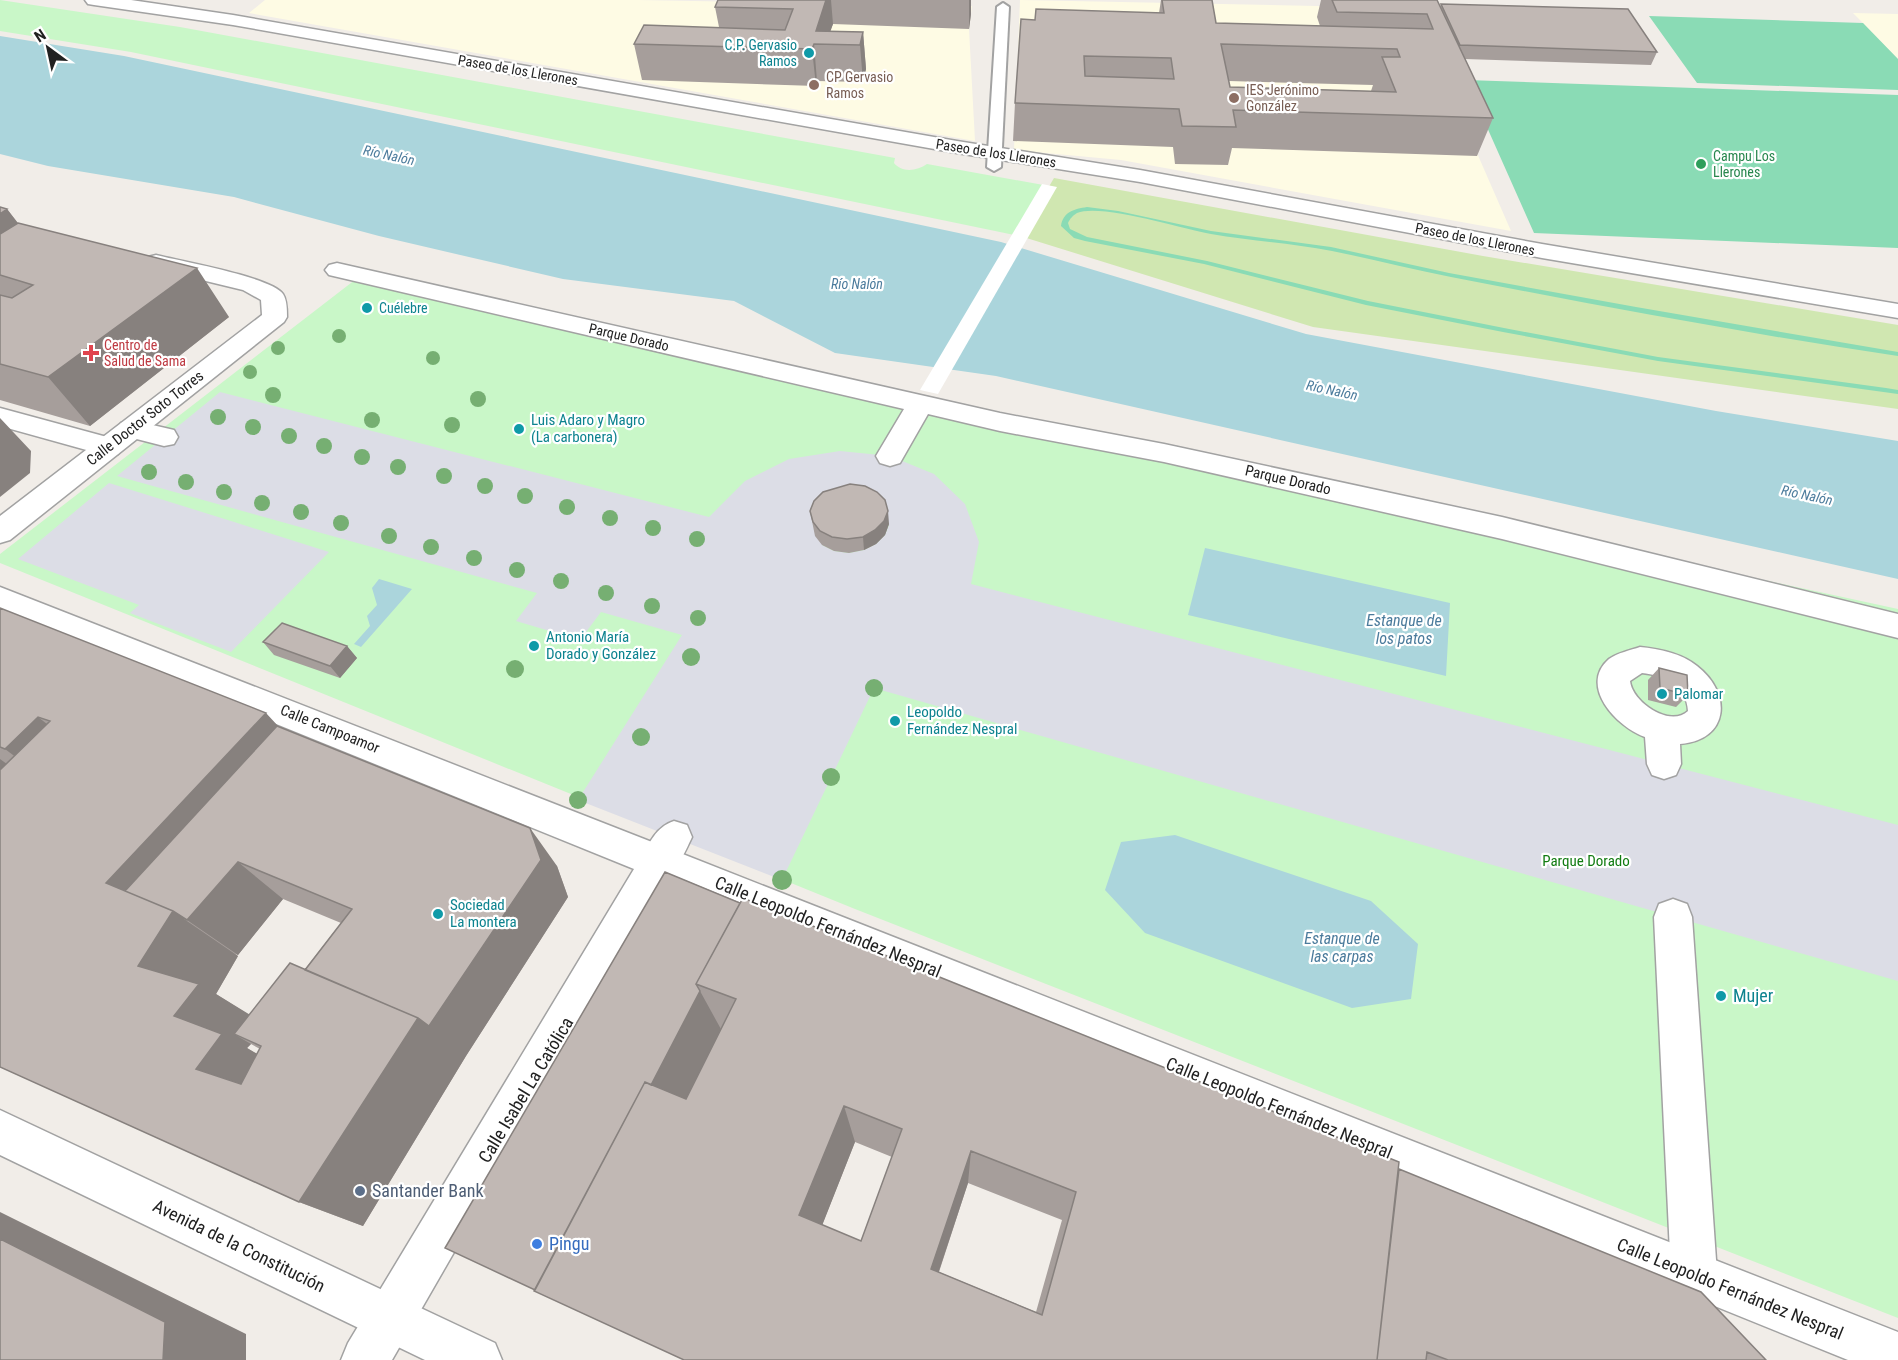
<svg xmlns="http://www.w3.org/2000/svg" width="1898" height="1360" font-family="'Roboto Condensed',sans-serif">
	<style>
		.education { fill: #fefbe4 }
		.grass { fill: #d0e7b1 }
		.park { fill: #c9f7c8 }
		.pitch { fill: #8adbb5 }
		.plaza { fill: #dcdde6; fill-rule: evenodd }
		.water { fill: #abd5dc }
		.pier { fill: #fff }
		.lines { fill: none; stroke-linecap: round; stroke-linejoin: round }
		.service-casing { stroke: #a2a2a2; stroke-width: 4 }
		.pedestrian-casing { stroke: #a2a2a2; stroke-width: 3 }
		.minor-casing { stroke: #a2a2a2; stroke-width: 3 }
		.tertiary-casing { stroke: #a2a2a2; stroke-width: 3 }
		.service { fill: #fff; fill-rule: evenodd }
		.pedestrian { fill: #fff; fill-rule: evenodd }
		.minor { fill: #fff; fill-rule: evenodd }
		.tertiary { fill: #fff; fill-rule: evenodd }
		.tree { fill: #76af72 }
		.wall { fill: #a69e9b; fill-rule: evenodd }
		.shaded-wall { fill: #87817e }
		.building { fill: #c1b8b4; stroke: #87817e; stroke-width: 1.5; fill-rule: evenodd }
		.culture-dot { fill: #0f9aa8; stroke: #fff; stroke-width: 2 }
		.education-dot { fill: #8d6e63; stroke: #fff; stroke-width: 2 }
		.leisure-dot { fill: #2e9e5b; stroke: #fff; stroke-width: 2 }
		.health-dot { fill: #e0444e; stroke: #fff; stroke-width: 2 }
		.service-dot { fill: #5c6f8a; stroke: #fff; stroke-width: 2 }
		.shop-dot { fill: #3f7fe0; stroke: #fff; stroke-width: 2 }
		.labels { text-anchor: middle; stroke-width: 4.5; stroke-linejoin: round; paint-order: stroke }
		.far-culture-label { font-size: 14px; fill: #0d838f; stroke: #fff; text-anchor: end }
		.far-street-label { font-size: 14px; fill: #212121; stroke: #fff }
		.far-education-label { font-size: 14px; fill: #785e54; stroke: #fff; text-anchor: start }
		.far-water-label { font-size: 14px; font-style: italic; fill: #4b7b9c; stroke: #fff }
		.far-leisure-label { font-size: 14px; fill: #27864d; stroke: #fff; text-anchor: start }
		.far-health-label { font-size: 14px; fill: #be3a42; stroke: #fff; text-anchor: start }
		.street-label { font-size: 15px; fill: #212121; stroke: #fff }
		.culture-label { font-size: 15px; fill: #0d838f; stroke: #fff; text-anchor: start }
		.park-label { font-size: 15px; fill: #127c12; stroke: #fff }
		.water-label { font-size: 16px; font-style: italic; fill: #4b7b9c; stroke: #fff }
		.near-street-label { font-size: 18px; fill: #212121; stroke: #fff }
		.near-culture-label { font-size: 18px; fill: #0d838f; stroke: #fff; text-anchor: start }
		.near-service-label { font-size: 18px; fill: #4e5e75; stroke: #fff; text-anchor: start }
		.near-shop-label { font-size: 18px; fill: #366cbe; stroke: #fff; text-anchor: start }
	</style>
	<rect width="100%" height="100%" fill="#f1ede8"/>
	<path class="education" d="M 265,0 L 637,0 L 972,6 L 969,29 L 975,141 L 249,13 Z
		M 1020,0 L 1317,6 L 1415,11 L 1511,231 L 1121,160 L 1014,150 Z
		M 1853,13 L 1898,14 L 1898,59 L 1863,23 Z"/>
	<path class="grass" d="M 1054,178 L 1483,256 L 1898,325 L 1898,409 L 1313,327 L 1020,236 Z"/>
	<path class="park" d="M 0,0 L 180,27 L 895,158 L 894,163 C 902,173 917,171 927,164 L 1049,186 L 1019,236 L 131,52 L 0,31 Z
		M 360,276 L 1898,609 L 1898,1318 L 855,909 L 0,563 L 0,554 Z"/>
	<path class="pitch" d="M 1649,16 L 1863,23 L 1898,59 L 1898,90 L 1697,83 Z
		M 1466,80 L 1898,95 L 1898,248 L 1534,233 Z
		M 1087,207 L 1118,211 L 1211,231 L 1331,247 L 1449,273 L 1636,307 L 1898,352 L 1898,356 C 1749,334 1600,306 1451,277 C 1411,269 1372,259 1332,251 C 1292,243 1251,241 1211,234 C 1182,229 1101,203 1077,213 C 1072,216 1070,219 1068,223 L 1070,229 L 1087,237 L 1207,261 L 1368,301 L 1504,328 L 1658,357 L 1886,388 L 1898,390 L 1898,394 L 1658,361 L 1503,332 L 1366,305 L 1204,264 L 1085,241 L 1074,238 L 1061,226 C 1063,212 1074,209 1087,207 Z"/>
	<path class="plaza" d="M 220,392 L 709,517 L 745,481 L 789,459 L 840,451 L 890,456 L 934,474 L 965,504 L 979,542 L 971,584 L 1898,825 L 1898,981 L 874,688 L 782,880 L 578,800 L 682,635 L 601,612 L 580,640 L 516,621 L 537,593 L 117,476 ZM 886,514 L 889,525 L 885,535 L 876,544 L 864,550 L 849,553 L 834,551 L 822,545 Z
		M 109,483 L 231,521 L 329,552 L 231,652 L 130,613 L 139,605 L 18,559 Z"/>
	<path class="water" d="M 0,36 L 124,56 L 1001,242 L 1306,334 L 1716,411 L 1898,441 L 1898,579 L 996,376 L 835,353 L 734,301 L 563,279 L 379,236 L 234,197 L 48,166 L 0,154 Z
		M 1205,548 L 1450,603 L 1446,676 L 1188,615 Z
		M 379,579 L 412,589 L 361,647 L 354,644 L 370,626 L 367,616 L 377,605 L 372,588 Z
		M 1175,835 L 1371,901 L 1418,944 L 1411,999 L 1352,1008 L 1145,933 L 1105,890 L 1121,842 Z"/>
	<path class="pier" d="M 1042,184 L 1057,187 L 938,394 L 920,390 Z"/>
	<g class="lines">
		<defs>
			<path id="service" d="M 1003,3 L 1009,7 L 1001,167 L 994,171 L 987,167 L 997,7 Z"/>
			<path id="pedestrian" d="M 337,263 L 1000,413 L 1164,444 L 1502,517 L 1898,614 L 1898,638 L 1502,539 L 1164,462 L 1000,431 L 928,414 L 900,463 L 890,466 L 880,463 L 876,456 L 904,409 L 329,275 L 325,270 L 329,265 Z
				M 131,420 L 174,430 L 178,437 L 174,444 L 164,446 L 121,435 L 117,429 L 121,423 Z
				M 1640,647 C 1660,649 1681,653 1697,666 C 1732,693 1730,740 1680,744 L 1681,764 L 1676,775 L 1664,779 L 1652,775 L 1647,764 L 1645,737 C 1617,727 1578,686 1609,659 C 1617,653 1631,650 1640,647 ZM 1642,673 C 1663,675 1687,686 1688,711 C 1670,728 1632,702 1630,681 Z
				M 674,821 L 687,825 L 692,837 C 684,854 678,870 660,877 L 647,872 L 641,860 C 649,843 656,827 674,821 Z
				M 1673,899 L 1687,904 L 1692,917 L 1717,1274 L 1710,1290 L 1694,1297 L 1678,1290 L 1671,1274 L 1654,917 L 1659,904 Z"/>
			<path id="minor" d="M 85,0 L 131,0 L 233,15 L 957,141 L 1140,170 L 1542,244 L 1898,304 L 1898,318 L 1542,258 L 1140,182 L 957,153 L 233,25 L 94,5 L 88,4 Z
				M 0,408 L 118,440 L 122,447 L 118,454 L 108,456 L 0,426 Z
				M 0,587 L 657,844 L 660,843 L 673,848 L 675,851 L 1898,1332 L 1898,1360 L 1848,1360 L 667,882 L 392,1360 L 341,1360 L 348,1343 L 634,869 L 0,612 Z"/>
			<path id="tertiary" d="M 156,255 C 180,261 271,277 283,294 C 287,300 287,310 287,317 L 284,322 L 10,540 L 0,543 L 0,516 L 262,315 L 261,300 L 243,290 L 148,267 L 144,262 L 148,257 Z
				M 0,1110 L 495,1343 L 502,1360 L 425,1360 L 0,1155 Z"/>
		</defs>
		<use href="#service" class="service-casing"/>
		<use href="#pedestrian" class="pedestrian-casing"/>
		<use href="#minor" class="minor-casing"/>
		<use href="#tertiary" class="tertiary-casing"/>
		<use href="#service" class="service"/>
		<use href="#pedestrian" class="pedestrian"/>
		<use href="#minor" class="minor"/>
		<use href="#tertiary" class="tertiary"/>
	</g>
	<g class="tree">
		<circle cx="339" cy="336" r="7"/>
		<circle cx="278" cy="348" r="7"/>
		<circle cx="433" cy="358" r="7"/>
		<circle cx="250" cy="372" r="7"/>
		<circle cx="273" cy="395" r="8"/>
		<circle cx="478" cy="399" r="8"/>
		<circle cx="218" cy="417" r="8"/>
		<circle cx="372" cy="420" r="8"/>
		<circle cx="452" cy="425" r="8"/>
		<circle cx="253" cy="427" r="8"/>
		<circle cx="289" cy="436" r="8"/>
		<circle cx="324" cy="446" r="8"/>
		<circle cx="362" cy="457" r="8"/>
		<circle cx="398" cy="467" r="8"/>
		<circle cx="149" cy="472" r="8"/>
		<circle cx="444" cy="476" r="8"/>
		<circle cx="186" cy="482" r="8"/>
		<circle cx="485" cy="486" r="8"/>
		<circle cx="224" cy="492" r="8"/>
		<circle cx="525" cy="496" r="8"/>
		<circle cx="262" cy="503" r="8"/>
		<circle cx="567" cy="507" r="8"/>
		<circle cx="301" cy="512" r="8"/>
		<circle cx="610" cy="518" r="8"/>
		<circle cx="341" cy="523" r="8"/>
		<circle cx="653" cy="528" r="8"/>
		<circle cx="389" cy="536" r="8"/>
		<circle cx="697" cy="539" r="8"/>
		<circle cx="431" cy="547" r="8"/>
		<circle cx="474" cy="558" r="8"/>
		<circle cx="517" cy="570" r="8"/>
		<circle cx="561" cy="581" r="8"/>
		<circle cx="606" cy="593" r="8"/>
		<circle cx="652" cy="606" r="8"/>
		<circle cx="698" cy="618" r="8"/>
		<circle cx="691" cy="657" r="9"/>
		<circle cx="515" cy="669" r="9"/>
		<circle cx="874" cy="688" r="9"/>
		<circle cx="641" cy="737" r="9"/>
		<circle cx="831" cy="777" r="9"/>
		<circle cx="578" cy="800" r="9"/>
		<circle cx="782" cy="880" r="10"/>
	</g>
	<path class="wall" d="M 718,0 L 971,0 L 971,14 L 969,29 L 833,24 L 830,31 L 863,32 L 866,69 L 863,82 L 817,81 L 816,86 L 642,80 L 634,44 L 719,27 L 715,7 Z
		M 1161,0 L 1212,0 L 1216,23 L 1320,26 L 1317,17 L 1321,0 L 1437,0 L 1440,7 L 1441,4 L 1657,52 L 1651,65 L 1465,59 L 1493,118 L 1477,156 L 1232,148 L 1228,165 L 1175,164 L 1173,147 L 1013,141 L 1015,103 L 1035,20 L 1159,13 ZM 1229,81 L 1373,85 L 1371,91 L 1230,87 Z
		M 0,207 L 7,209 L 18,223 L 229,317 L 90,426 L 0,400 Z
		M 810,511 L 889,524 L 885,535 L 876,544 L 864,550 L 849,553 L 834,551 L 822,545 L 815,536 Z
		M 0,608 L 277,726 L 557,866 L 568,897 L 466,1056 L 363,1226 L 299,1202 L 0,1067 ZM 283,899 L 341,923 L 305,969 L 249,1015 L 216,994 L 238,956 L 235,954 L 238,955 ZM 251,1044 L 260,1049 L 257,1054 L 247,1048 Z
		M 263,642 L 347,646 L 357,658 L 340,678 L 274,655 Z
		M 1659,668 L 1688,695 L 1676,707 L 1648,700 L 1648,680 Z
		M 665,872 L 1399,1169 L 1766,1360 L 684,1360 L 535,1290 ZM 855,1142 L 892,1157 L 861,1241 L 822,1225 ZM 968,1183 L 1062,1220 L 1036,1312 L 939,1272 Z"/>
	<path class="shaded-wall" d="M 826,0 L 831,0 L 833,24 L 826,44 L 816,31 Z
		M 969,0 L 971,0 L 971,14 L 969,29 Z
		M 863,32 L 866,69 L 863,82 L 860,45 Z
		M 814,44 L 817,81 L 816,86 L 812,49 Z
		M 7,209 L 55,272 L 0,275 L 0,214 Z
		M 197,268 L 229,317 L 90,426 L 48,377 Z
		M 0,418 L 31,451 L 30,473 L 0,497 Z
		M 888,511 L 889,524 L 885,535 L 876,544 L 864,550 L 863,537 Z
		M 347,646 L 357,658 L 340,678 L 330,666 Z
		M 266,713 L 317,768 L 184,919 L 238,956 L 216,994 L 265,1024 L 234,1034 L 251,1044 L 247,1048 L 287,1071 L 266,1103 L 196,1069 L 174,1016 L 138,966 L 106,883 Z
		M 38,717 L 107,771 L 77,803 L 5,749 Z
		M 0,759 L 33,783 L 0,772 Z
		M 530,828 L 557,866 L 568,897 L 466,1056 L 363,1226 L 299,1202 L 418,1018 Z
		M 238,862 L 283,899 L 238,955 L 187,920 Z
		M 700,991 L 722,1031 L 583,1308 L 541,1293 Z
		M 844,1106 L 855,1142 L 816,1241 L 799,1215 Z
		M 971,1151 L 968,1183 L 933,1289 L 931,1269 Z
		M 0,1212 L 246,1334 L 246,1360 L 163,1360 L 0,1239 Z"/>
	<path class="building" d="M 718,0 L 826,0 L 816,31 L 863,32 L 860,45 L 814,44 L 812,49 L 634,44 L 644,25 L 785,30 L 793,9 L 715,7 Z
		M 1162,0 L 1212,0 L 1216,23 L 1433,29 L 1427,14 L 1337,12 L 1332,0 L 1437,0 L 1493,118 L 1233,110 L 1236,127 L 1182,126 L 1179,109 L 1015,103 L 1021,19 L 1035,20 L 1036,9 L 1164,13 ZM 1221,44 L 1397,49 L 1400,57 L 1382,57 L 1396,92 L 1230,87 ZM 1084,56 L 1171,58 L 1174,79 L 1085,76 Z
		M 1441,4 L 1628,9 L 1657,52 L 1460,45 Z
		M 0,207 L 7,209 L 0,214 Z
		M 18,223 L 197,268 L 48,377 L 0,364 L 0,295 L 12,298 L 33,285 L 0,275 L 0,234 Z
		M 850,484 L 865,486 L 877,492 L 885,500 L 888,511 L 884,521 L 875,530 L 863,537 L 847,539 L 832,537 L 820,531 L 813,522 L 810,511 L 814,501 L 823,492 Z
		M 0,608 L 266,713 L 106,883 L 173,911 L 138,966 L 199,984 L 174,1016 L 222,1034 L 196,1069 L 241,1084 L 261,1046 L 234,1034 L 290,963 L 418,1018 L 299,1202 L 0,1067 L 0,770 L 50,721 L 38,717 L 5,749 L 0,747 Z
		M 282,623 L 347,646 L 330,666 L 263,642 Z
		M 1659,668 L 1687,675 L 1688,695 L 1660,688 Z
		M 277,726 L 530,828 L 541,860 L 429,1026 L 418,1018 L 305,970 L 352,909 L 238,862 L 187,920 L 173,911 L 125,891 Z
		M 665,872 L 740,903 L 696,984 L 700,991 L 651,1085 L 645,1082 L 535,1290 L 445,1248 Z
		M 743,898 L 1399,1162 L 1377,1360 L 684,1360 L 534,1291 L 645,1082 L 686,1099 L 736,999 L 696,984 ZM 844,1106 L 902,1129 L 861,1241 L 799,1215 ZM 971,1151 L 1076,1192 L 1042,1315 L 931,1269 Z
		M 1399,1169 L 1701,1292 L 1766,1360 L 1448,1360 L 1427,1352 L 1426,1360 L 1377,1360 Z
		M 0,1239 L 165,1322 L 163,1360 L 0,1360 Z"/>
	<g class="culture-dot">
		<circle cx="809" cy="53" r="6"/>
		<circle cx="367" cy="308" r="6"/>
		<circle cx="519" cy="429" r="6"/>
		<circle cx="534" cy="646" r="6"/>
		<circle cx="1662" cy="694" r="6"/>
		<circle cx="895" cy="721" r="6"/>
		<circle cx="438" cy="914" r="6"/>
		<circle cx="1721" cy="996" r="6"/>
	</g>
	<g class="education-dot">
		<circle cx="814" cy="85" r="6"/>
		<circle cx="1234" cy="98" r="6"/>
	</g>
	<circle class="leisure-dot" cx="1701" cy="164" r="6"/>
	<path class="health-dot" d="M88 344h6v6h6v6h-6v6h-6v-6h-6v-6h6z"/>
	<circle class="service-dot" cx="360" cy="1191" r="6"/>
	<circle class="shop-dot" cx="537" cy="1244" r="6"/>
	<g class="labels">
		<g class="far-culture-label">
			<text x="797" y="50">C.P. Gervasio<tspan x="797" dy="16">Ramos</tspan></text>
			<text x="379" y="313" text-anchor="start">Cuélebre</text>
		</g>
		<g class="far-street-label">
			<text transform="translate(518 70) rotate(10)" y="5">Paseo de los Llerones</text>
			<text transform="translate(996 153) rotate(9)" y="5">Paseo de los Llerones</text>
			<text transform="translate(1475 239) rotate(11)" y="5">Paseo de los Llerones</text>
			<text transform="translate(629 337) rotate(13)" y="5">Parque Dorado</text>
		</g>
		<g class="far-education-label">
			<text x="826" y="82">CP Gervasio<tspan x="826" dy="16">Ramos</tspan></text>
			<text x="1246" y="95">IES Jerónimo<tspan x="1246" dy="16">González</tspan></text>
		</g>
		<g class="far-water-label">
			<text transform="translate(389 155) rotate(12)" y="5">Río Nalón</text>
			<text x="857" y="289">Río Nalón</text>
			<text transform="translate(1332 390) rotate(12)" y="5">Río Nalón</text>
			<text transform="translate(1807 495) rotate(12)" y="5">Río Nalón</text>
		</g>
		<g class="far-leisure-label">
			<text x="1713" y="161">Campu Los<tspan x="1713" dy="16">Llerones</tspan></text>
		</g>
		<g class="far-health-label">
			<text x="104" y="350">Centro de<tspan x="104" dy="16">Salud de Sama</tspan></text>
		</g>
		<g class="street-label">
			<text transform="translate(145 418) rotate(-38)" y="5">Calle Doctor Soto Torres</text>
			<text transform="translate(1288 480) rotate(13)" y="5">Parque Dorado</text>
			<text transform="translate(330 729) rotate(22)" y="5">Calle Campoamor</text>
		</g>
		<g class="culture-label">
			<text x="531" y="425">Luis Adaro y Magro<tspan x="531" dy="17">(La carbonera)</tspan></text>
			<text x="546" y="642">Antonio María<tspan x="546" dy="17">Dorado y González</tspan></text>
			<text x="1674" y="699">Palomar</text>
			<text x="907" y="717">Leopoldo<tspan x="907" dy="17">Fernández Nespral</tspan></text>
			<text x="450" y="910">Sociedad<tspan x="450" dy="17">La montera</tspan></text>
		</g>
		<g class="park-label">
			<text x="1586" y="866">Parque Dorado</text>
		</g>
		<g class="water-label">
			<text x="1404" y="626">Estanque de<tspan x="1404" dy="18">los patos</tspan></text>
			<text x="1342" y="944">Estanque de<tspan x="1342" dy="18">las carpas</tspan></text>
		</g>
		<g class="near-street-label">
			<text transform="translate(828 927) rotate(22)" y="6">Calle Leopoldo Fernández Nespral</text>
			<text transform="translate(526 1090) rotate(-59)" y="6">Calle Isabel La Católica</text>
			<text transform="translate(1279 1108) rotate(22)" y="6">Calle Leopoldo Fernández Nespral</text>
			<text transform="translate(239 1246) rotate(26)" y="6">Avenida de la Constitución</text>
			<text transform="translate(1730 1289) rotate(22)" y="6">Calle Leopoldo Fernández Nespral</text>
		</g>
		<g class="near-culture-label">
			<text x="1733" y="1002">Mujer</text>
		</g>
		<g class="near-service-label">
			<text x="372" y="1197">Santander Bank</text>
		</g>
		<g class="near-shop-label">
			<text x="549" y="1250">Pingu</text>
		</g>
	</g>
	<g transform="translate(48 48) rotate(327)" stroke="#ffffff" stroke-width="4.5" paint-order="stroke">
	<path d="M0-4.5L10 22L0 15L-10 22Z" fill="#212121"/>
	<text y="-9" font-size="16" font-weight="bold" text-anchor="middle" fill="#212121">N</text>
	</g>
</svg>
